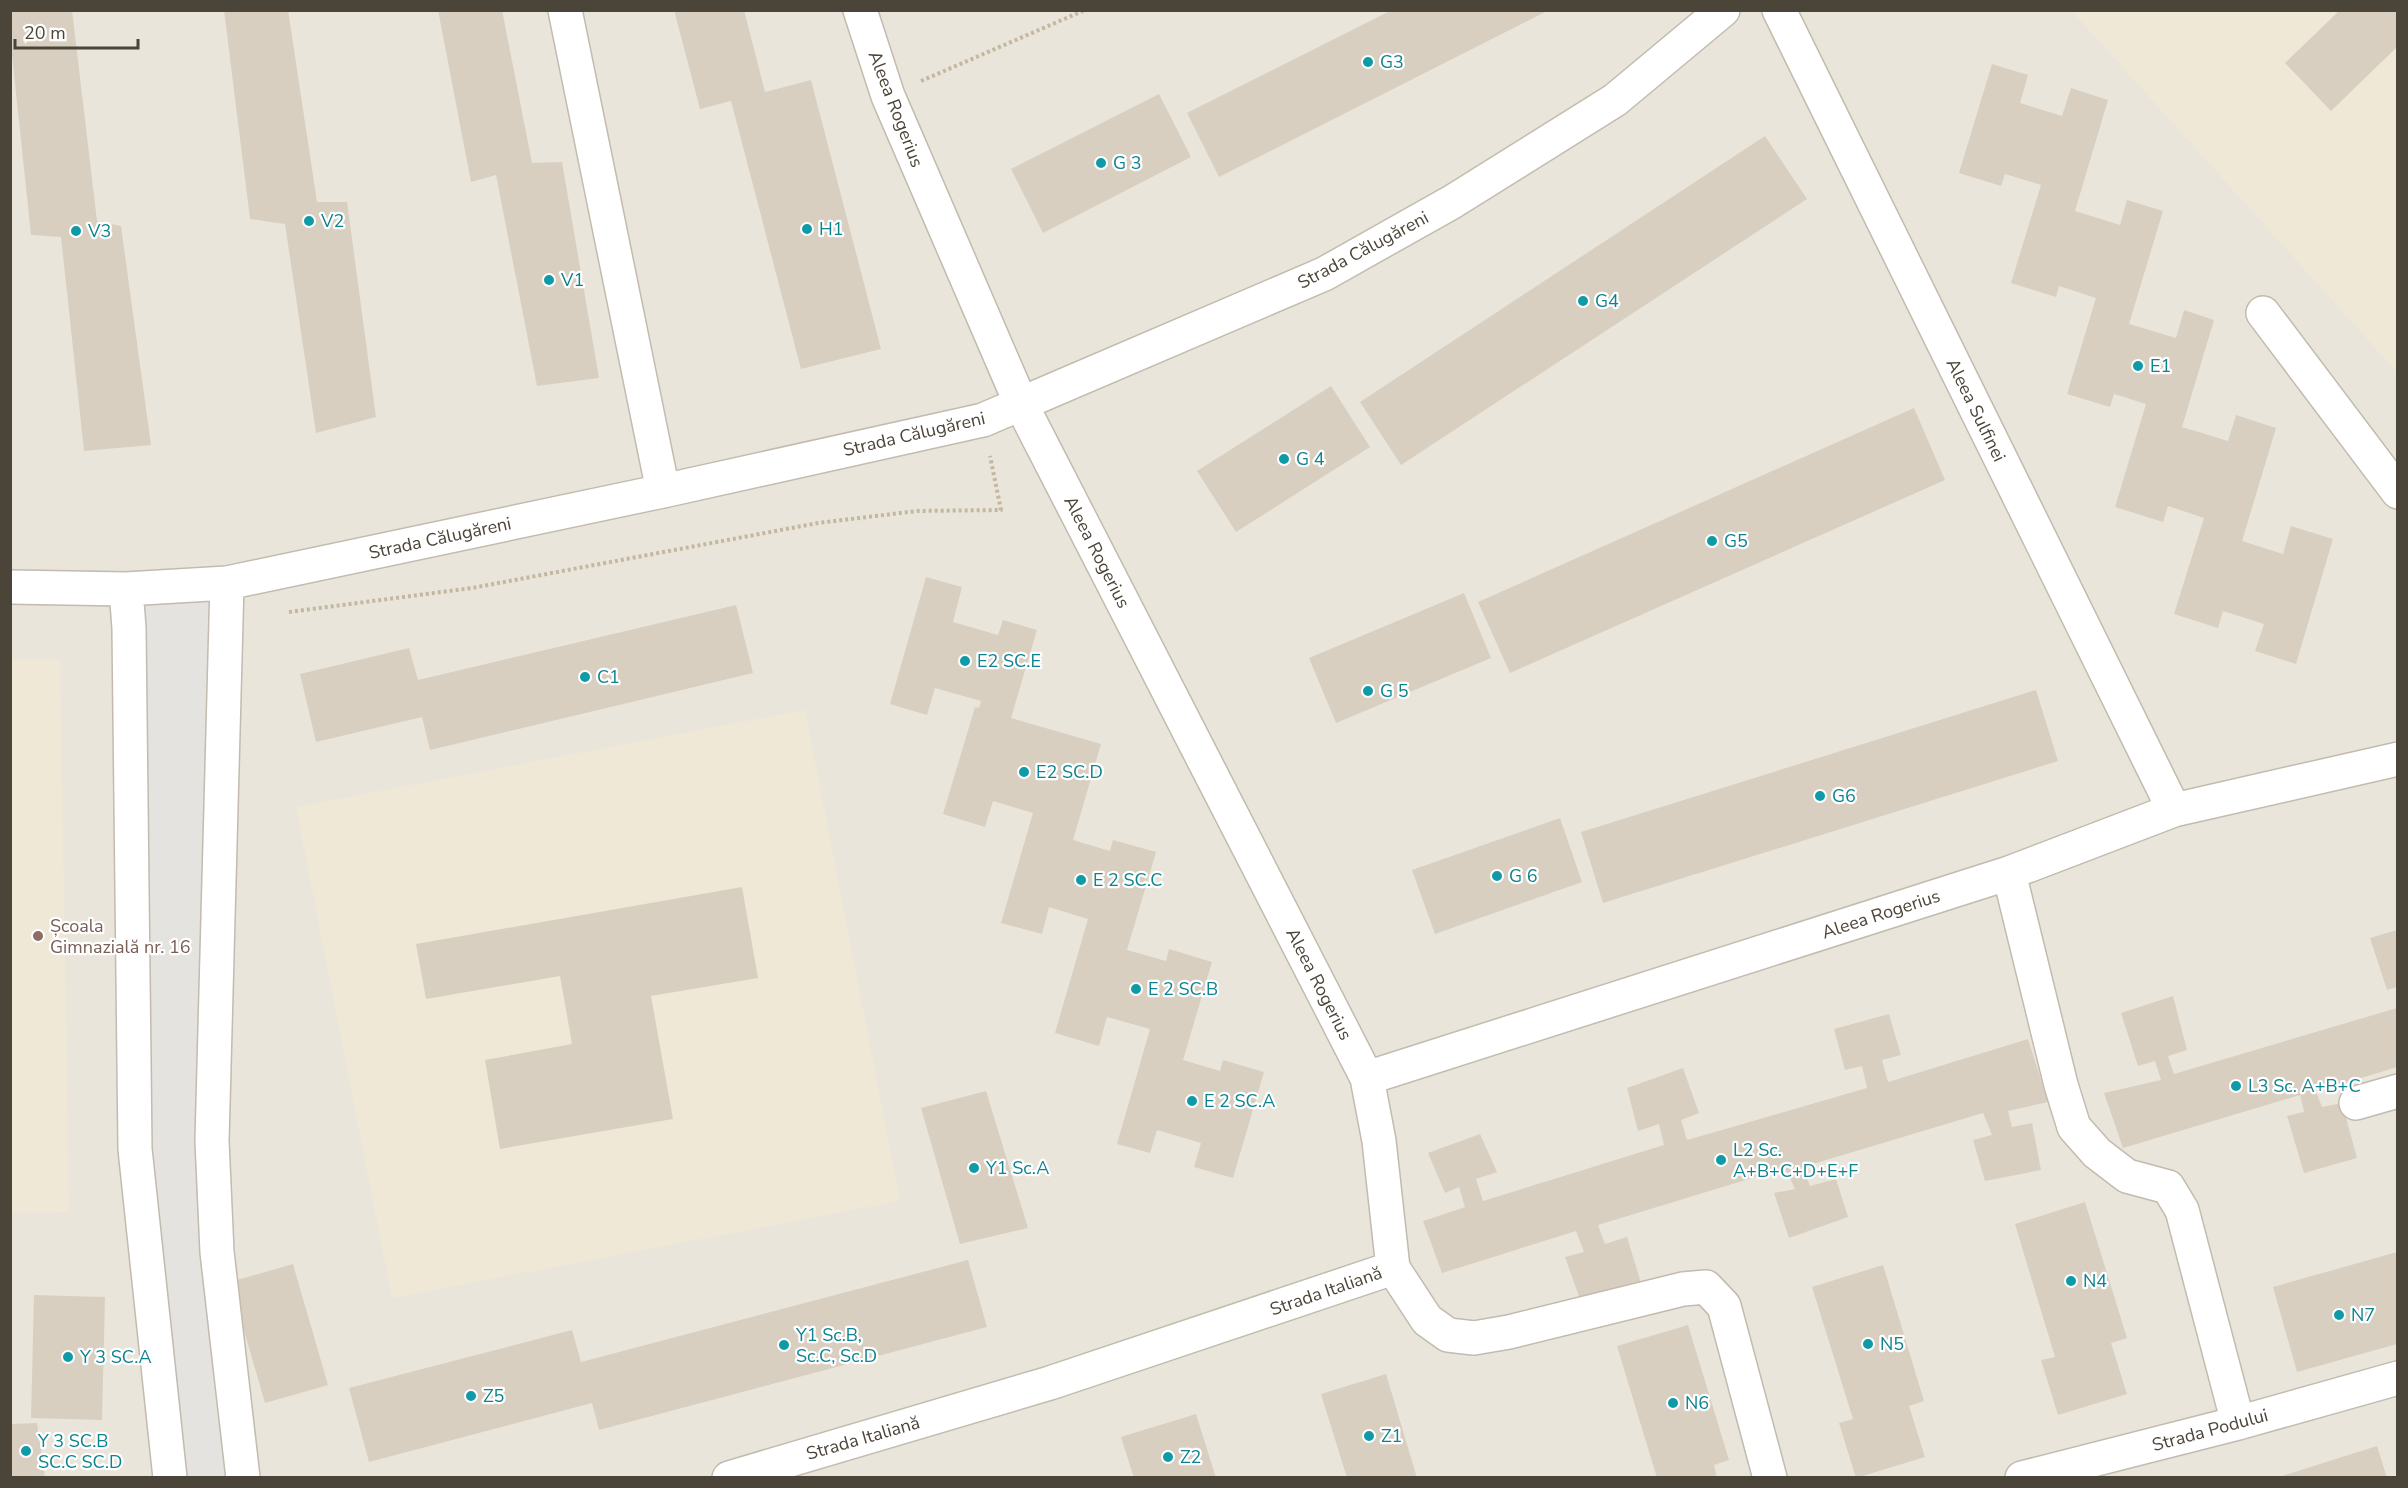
<svg xmlns="http://www.w3.org/2000/svg" width="2408" height="1488" font-family="'Nunito Sans',sans-serif">
	<style>
		.residential { fill: #eae5da }
		.education { fill: #efe8d6 }
		.parking { fill: #e5e3e0 }
		.building { fill: #d8cfc1 }
		.lines { fill: none; stroke-linecap: round; stroke-linejoin: round }
		.minor-casing { stroke: #c2bbae; stroke-width: 36 }
		.path { stroke: #c4b79f; stroke-width: 4; stroke-dasharray: 3 3; stroke-linecap: butt }
		.minor { stroke: #fff; stroke-width: 33 }
		.culture-dot { fill: #0f9aa8; stroke: #fff; stroke-width: 2 }
		.education-dot { fill: #8d6e63; stroke: #fff; stroke-width: 2 }
		.labels { text-anchor: middle; stroke-width: 4.5; stroke-linejoin: round; paint-order: stroke }
		.culture-label { font-size: 18px; fill: #0d838f; stroke: #fff; text-anchor: start }
		.street-label { font-size: 18px; fill: #4b4439; stroke: #fff }
		.education-label { font-size: 18px; fill: #785e54; stroke: #fff; text-anchor: start }
	</style>
	<rect width="100%" height="100%" fill="#f6f3ec"/>
	<path class="residential" d="M 10,11 L 2397,11 L 2397,1477 L 11,1477 Z"/>
	<path class="education" d="M 2072,11 L 2397,11 L 2397,372 Z
		M 60,659 L 69,1212 L 11,1213 L 11,660 Z
		M 805,710 L 900,1201 L 392,1298 L 296,807 Z"/>
	<path class="parking" d="M 227,583 L 212,1141 L 243,1477 L 170,1477 L 135,1149 L 126,589 Z"/>
	<path class="building" d="M 10,10 L 72,10 L 97,221 L 121,226 L 151,445 L 84,451 L 61,237 L 31,235 L 10,36 Z
		M 224,10 L 288,10 L 317,202 L 347,202 L 376,417 L 316,433 L 285,224 L 250,219 Z
		M 438,10 L 502,10 L 532,163 L 562,162 L 599,378 L 537,386 L 496,175 L 471,182 Z
		M 674,10 L 744,10 L 765,92 L 811,80 L 881,349 L 801,369 L 731,101 L 700,109 Z
		M 1392,10 L 1549,10 L 1219,177 L 1187,113 Z
		M 2340,10 L 2397,10 L 2397,47 L 2331,111 L 2285,63 Z
		M 1992,64 L 2028,75 L 2020,103 L 2062,116 L 2071,88 L 2108,100 L 2075,211 L 2120,225 L 2127,200 L 2163,211 L 2129,324 L 2176,338 L 2184,310 L 2214,320 L 2182,427 L 2228,441 L 2236,415 L 2276,428 L 2242,541 L 2283,554 L 2291,526 L 2333,539 L 2296,664 L 2255,651 L 2264,624 L 2223,611 L 2218,628 L 2174,614 L 2204,518 L 2168,506 L 2163,522 L 2115,507 L 2146,404 L 2114,394 L 2110,407 L 2067,394 L 2096,298 L 2059,286 L 2056,297 L 2011,283 L 2041,185 L 2005,174 L 2001,186 L 1959,173 Z
		M 1159,94 L 1191,157 L 1043,233 L 1011,169 Z
		M 1765,136 L 1807,199 L 1401,465 L 1360,402 Z
		M 1331,386 L 1370,447 L 1236,532 L 1197,471 Z
		M 1914,408 L 1945,480 L 1510,673 L 1478,602 Z
		M 926,577 L 962,587 L 953,622 L 998,635 L 1003,620 L 1037,630 L 1011,718 L 1101,744 L 1073,840 L 1110,851 L 1113,840 L 1156,852 L 1127,950 L 1166,961 L 1169,949 L 1212,962 L 1183,1060 L 1220,1071 L 1223,1060 L 1264,1072 L 1233,1178 L 1194,1167 L 1201,1143 L 1157,1130 L 1150,1153 L 1117,1144 L 1150,1029 L 1107,1017 L 1099,1046 L 1055,1033 L 1088,919 L 1049,907 L 1042,934 L 1001,923 L 1033,813 L 993,801 L 985,827 L 943,814 L 975,707 L 979,708 L 981,701 L 935,688 L 927,715 L 890,704 Z
		M 1464,593 L 1491,658 L 1336,723 L 1309,658 Z
		M 736,605 L 753,673 L 430,750 L 422,717 L 316,742 L 300,674 L 409,648 L 418,680 Z
		M 2036,690 L 2058,761 L 1603,903 L 1581,832 Z
		M 1560,818 L 1582,882 L 1435,934 L 1412,870 Z
		M 742,887 L 758,978 L 651,996 L 673,1119 L 500,1149 L 485,1060 L 572,1044 L 560,976 L 426,999 L 416,944 Z
		M 2397,930 L 2397,987 L 2387,990 L 2370,938 Z
		M 2173,996 L 2187,1050 L 2168,1056 L 2174,1074 L 2397,1008 L 2397,1067 L 2316,1092 L 2322,1107 L 2342,1103 L 2357,1158 L 2304,1173 L 2287,1116 L 2304,1112 L 2300,1095 L 2123,1148 L 2104,1093 L 2161,1080 L 2155,1061 L 2138,1066 L 2121,1013 Z
		M 1889,1014 L 1901,1055 L 1882,1060 L 1888,1082 L 2028,1039 L 2048,1102 L 2008,1111 L 2012,1127 L 2032,1123 L 2041,1170 L 1985,1181 L 1973,1140 L 1992,1135 L 1983,1113 L 1803,1167 L 1810,1186 L 1836,1179 L 1848,1217 L 1789,1238 L 1774,1193 L 1795,1189 L 1785,1168 L 1598,1225 L 1605,1244 L 1627,1237 L 1641,1283 L 1582,1305 L 1565,1257 L 1584,1252 L 1576,1231 L 1442,1273 L 1423,1221 L 1465,1207 L 1459,1187 L 1445,1193 L 1428,1153 L 1480,1134 L 1497,1172 L 1476,1179 L 1483,1201 L 1664,1145 L 1659,1124 L 1638,1131 L 1627,1088 L 1683,1068 L 1699,1113 L 1681,1120 L 1687,1140 L 1867,1088 L 1862,1066 L 1845,1070 L 1834,1029 Z
		M 986,1091 L 1028,1228 L 960,1244 L 921,1108 Z
		M 2085,1202 L 2127,1338 L 2111,1343 L 2127,1394 L 2058,1415 L 2041,1360 L 2055,1357 L 2015,1224 Z
		M 2397,1252 L 2397,1344 L 2297,1372 L 2273,1287 Z
		M 968,1260 L 987,1327 L 599,1430 L 592,1403 L 369,1462 L 349,1388 L 572,1330 L 581,1362 Z
		M 293,1264 L 328,1385 L 265,1403 L 230,1282 Z
		M 1883,1265 L 1924,1401 L 1909,1406 L 1925,1457 L 1856,1478 L 1839,1423 L 1853,1419 L 1812,1287 Z
		M 34,1295 L 105,1297 L 102,1420 L 31,1418 Z
		M 1688,1325 L 1729,1460 L 1714,1465 L 1717,1478 L 1657,1478 L 1617,1346 Z
		M 1386,1374 L 1417,1478 L 1347,1478 L 1321,1394 Z
		M 1196,1414 L 1216,1478 L 1134,1478 L 1121,1437 Z
		M 37,1423 L 45,1478 L 10,1478 L 10,1424 Z
		M 2377,1446 L 2387,1478 L 2279,1478 L 2279,1477 Z"/>
	<g class="lines">
		<defs>
			<path id="minor" d="M 565,10 L 663,491
				M 860,10 L 888,96 L 1021,404 L 1367,1078 L 1379,1141 L 1393,1268 L 1427,1320 L 1448,1335 L 1474,1338 L 1509,1332 L 1683,1289 L 1706,1287 L 1724,1306 L 1770,1478
				M 1779,10 L 2174,810
				M 2263,313 L 2398,492
				M 227,583 L 212,1141 L 217,1252 L 243,1478
				M 10,587 L 126,589 L 227,583 L 663,491 L 983,420 L 1324,274 L 1452,202 L 1615,100 L 1723,10
				M 126,589 L 129,628 L 135,1149 L 170,1478
				M 2009,873 L 2061,1085 L 2074,1127 L 2097,1153 L 2127,1176 L 2168,1187 L 2182,1210 L 2238,1423
				M 1367,1078 L 2009,873 L 2174,810 L 2398,759
				M 2356,1103 L 2398,1091
				M 729,1478 L 1050,1383 L 1393,1268
				M 2022,1478 L 2238,1423 L 2398,1378"/>
		</defs>
		<use href="#minor" class="minor-casing"/>
		<path class="path" d="M 921,81 L 1085,10
			M 10,504 L 10,509
			M 289,612 L 472,588 L 818,523 L 917,511 L 1001,510 L 990,456"/>
		<use href="#minor" class="minor"/>
	</g>
	<g class="culture-dot">
		<circle cx="1368" cy="62" r="6"/>
		<circle cx="1101" cy="163" r="6"/>
		<circle cx="309" cy="221" r="6"/>
		<circle cx="807" cy="229" r="6"/>
		<circle cx="76" cy="231" r="6"/>
		<circle cx="549" cy="280" r="6"/>
		<circle cx="1583" cy="301" r="6"/>
		<circle cx="2138" cy="366" r="6"/>
		<circle cx="1284" cy="459" r="6"/>
		<circle cx="1712" cy="541" r="6"/>
		<circle cx="965" cy="661" r="6"/>
		<circle cx="585" cy="677" r="6"/>
		<circle cx="1368" cy="691" r="6"/>
		<circle cx="1024" cy="772" r="6"/>
		<circle cx="1820" cy="796" r="6"/>
		<circle cx="1497" cy="876" r="6"/>
		<circle cx="1081" cy="880" r="6"/>
		<circle cx="1136" cy="989" r="6"/>
		<circle cx="2236" cy="1086" r="6"/>
		<circle cx="1192" cy="1101" r="6"/>
		<circle cx="1721" cy="1160" r="6"/>
		<circle cx="974" cy="1168" r="6"/>
		<circle cx="2071" cy="1281" r="6"/>
		<circle cx="2339" cy="1315" r="6"/>
		<circle cx="1868" cy="1344" r="6"/>
		<circle cx="784" cy="1345" r="6"/>
		<circle cx="68" cy="1357" r="6"/>
		<circle cx="471" cy="1396" r="6"/>
		<circle cx="1673" cy="1403" r="6"/>
		<circle cx="1369" cy="1436" r="6"/>
		<circle cx="26" cy="1451" r="6"/>
		<circle cx="1168" cy="1457" r="6"/>
	</g>
	<circle class="education-dot" cx="38" cy="936" r="6"/>
	<g class="labels">
		<g class="culture-label">
			<text x="1380" y="68">G3</text>
			<text x="1113" y="169">G 3</text>
			<text x="321" y="227">V2</text>
			<text x="819" y="235">H1</text>
			<text x="88" y="237">V3</text>
			<text x="561" y="286">V1</text>
			<text x="1595" y="307">G4</text>
			<text x="2150" y="372">E1</text>
			<text x="1296" y="465">G 4</text>
			<text x="1724" y="547">G5</text>
			<text x="977" y="667">E2 SC.E</text>
			<text x="597" y="683">C1</text>
			<text x="1380" y="697">G 5</text>
			<text x="1036" y="778">E2 SC.D</text>
			<text x="1832" y="802">G6</text>
			<text x="1509" y="882">G 6</text>
			<text x="1093" y="886">E 2 SC.C</text>
			<text x="1148" y="995">E 2 SC.B</text>
			<text x="2248" y="1092">L3 Sc. A+B+C</text>
			<text x="1204" y="1107">E 2 SC.A</text>
			<text x="1733" y="1156">L2 Sc.<tspan x="1733" dy="21">A+B+C+D+E+F</tspan></text>
			<text x="986" y="1174">Y1 Sc.A</text>
			<text x="2083" y="1287">N4</text>
			<text x="2351" y="1321">N7</text>
			<text x="796" y="1341">Y1 Sc.B,<tspan x="796" dy="21">Sc.C, Sc.D</tspan></text>
			<text x="1880" y="1350">N5</text>
			<text x="80" y="1363">Y 3 SC.A</text>
			<text x="483" y="1402">Z5</text>
			<text x="1685" y="1409">N6</text>
			<text x="1381" y="1442">Z1</text>
			<text x="38" y="1447">Y 3 SC.B<tspan x="38" dy="21">SC.C SC.D</tspan></text>
			<text x="1180" y="1463">Z2</text>
		</g>
		<g class="street-label">
			<text transform="translate(896 109) rotate(69)" y="6">Aleea Rogerius</text>
			<text transform="translate(1363 250) rotate(-28)" y="6">Strada Călugăreni</text>
			<text transform="translate(1976 410) rotate(64)" y="6">Aleea Sulfinei</text>
			<text transform="translate(914 434) rotate(-13)" y="6">Strada Călugăreni</text>
			<text transform="translate(440 538) rotate(-12)" y="6">Strada Călugăreni</text>
			<text transform="translate(1097 552) rotate(63)" y="6">Aleea Rogerius</text>
			<text transform="translate(1881 914) rotate(-18)" y="6">Aleea Rogerius</text>
			<text transform="translate(1319 984) rotate(63)" y="6">Aleea Rogerius</text>
			<text transform="translate(1326 1291) rotate(-19)" y="6">Strada Italiană</text>
			<text transform="translate(2210 1430) rotate(-15)" y="6">Strada Podului</text>
			<text transform="translate(863 1438) rotate(-16)" y="6">Strada Italiană</text>
		</g>
		<g class="education-label">
			<text x="50" y="932">Școala<tspan x="50" dy="21">Gimnazială nr. 16</tspan></text>
		</g>
	</g>
	<rect width="2408" height="1488" fill="none" stroke="#4b4439" stroke-width="24"/>
	<path d="M15 39v9h123v-9" fill="none" stroke="#4b4439" stroke-width="3"/>
	<text x="24" y="39" font-size="18" fill="#4b4439" stroke="#ffffff" stroke-width="4.5" paint-order="stroke">20 m</text>
</svg>
